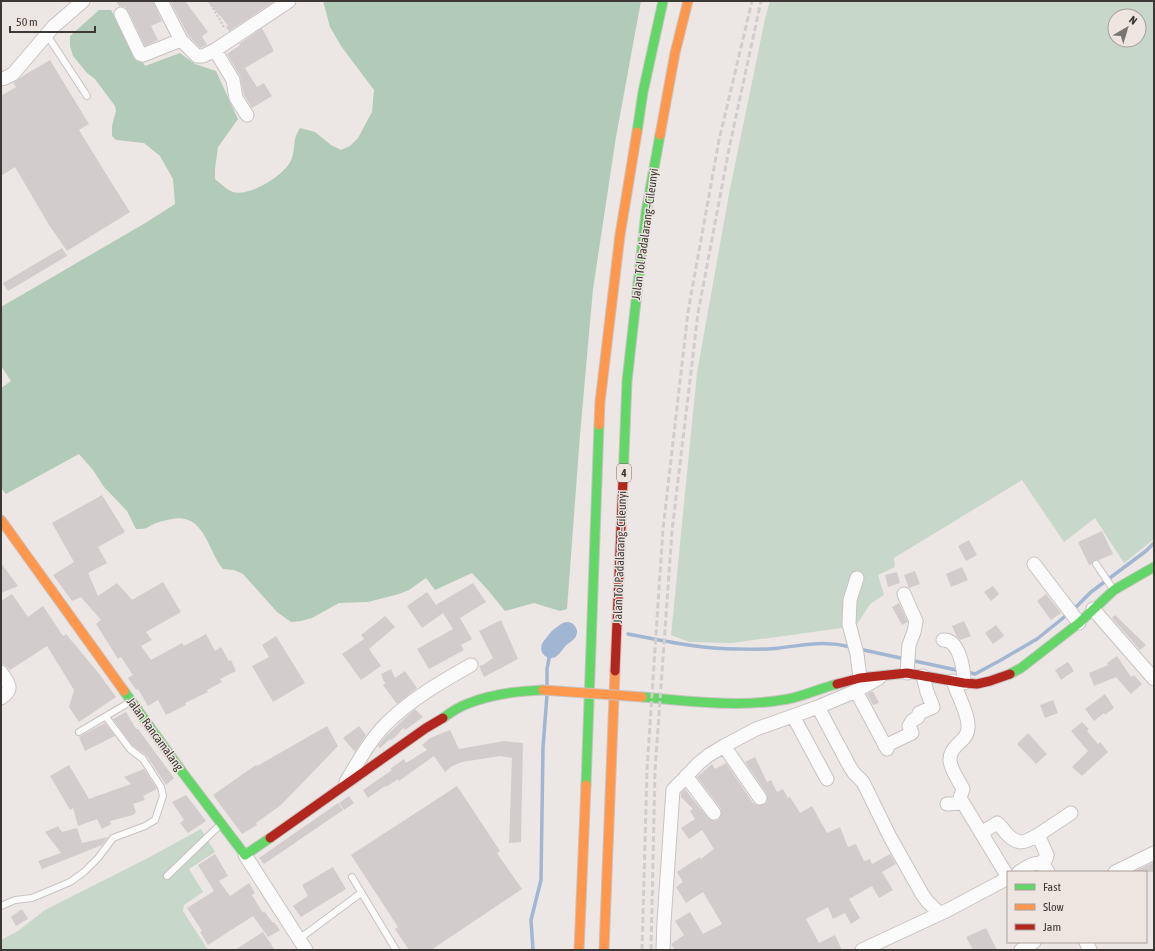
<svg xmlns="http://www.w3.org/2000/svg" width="1155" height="951" font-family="'Asap Condensed',sans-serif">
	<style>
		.green { fill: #c7d7ca; fill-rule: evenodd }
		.forest { fill: #b2cbb9 }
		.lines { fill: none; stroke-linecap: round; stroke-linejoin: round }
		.stream { stroke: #a1b6d2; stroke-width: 3.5 }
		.river { stroke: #a1b6d2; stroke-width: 20 }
		.building { fill: #d2cdcc }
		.lane-casing { stroke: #c8c3c2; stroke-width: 8 }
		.street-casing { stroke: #c8c3c2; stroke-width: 15 }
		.fast-casing { stroke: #c8c3c2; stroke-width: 11 }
		.slow-casing { stroke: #c8c3c2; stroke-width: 11 }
		.jam-casing { stroke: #c8c3c2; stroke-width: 11 }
		.path { stroke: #c9c8c7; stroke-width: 2; stroke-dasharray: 2 2; stroke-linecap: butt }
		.lane { stroke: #fcfbfb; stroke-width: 6 }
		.street { stroke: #fcfbfb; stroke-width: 13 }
		.fast { stroke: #63d668; stroke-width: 9 }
		.slow { stroke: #ff974d; stroke-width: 9 }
		.jam { stroke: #b3261e; stroke-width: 9 }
		.rail { stroke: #d0cecd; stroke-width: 3; stroke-dasharray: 6 3; stroke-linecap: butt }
		.slow-bridge-casing { stroke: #c8c3c2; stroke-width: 11; stroke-linecap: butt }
		.slow-bridge { stroke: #ff974d; stroke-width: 9 }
		.labels { text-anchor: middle; stroke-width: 3; stroke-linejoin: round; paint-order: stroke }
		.shield { fill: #efe5e0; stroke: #716c69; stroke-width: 1 }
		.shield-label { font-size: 11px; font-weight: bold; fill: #3b3836 }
		.street-label { font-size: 12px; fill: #3b3836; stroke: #efe5e0 }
	</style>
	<rect width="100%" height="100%" fill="#ece6e4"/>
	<path class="green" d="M 770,1 L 1154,1 L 1154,539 L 1124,563 L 1095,518 L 1064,542 L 1022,480 L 894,558 L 895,567 L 878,575 L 884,595 L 870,604 L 856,626 L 732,643 L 689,642 L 671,635 L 697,373 L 729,194 L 765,19 ZM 1115,16 L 1139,16 L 1139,40 L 1115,40 Z
		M 201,829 L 215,852 L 189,869 L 203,892 L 184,905 L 183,911 L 208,950 L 1,950 L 1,940 L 18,931 L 45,910 L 148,858 Z"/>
	<path class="forest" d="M 323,1 L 641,1 L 616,137 L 593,289 L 580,435 L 567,609 L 560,611 L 534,603 L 505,611 L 487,589 L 472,573 L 435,590 L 426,578 L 409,590 L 399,594 L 368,602 L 339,603 L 312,618 L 301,621 L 291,622 L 277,612 L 243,574 L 234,570 L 223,569 C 208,551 204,512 172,519 C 167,520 161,521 156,523 C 146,527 150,529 136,529 L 127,511 L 104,487 L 93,470 L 79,454 L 6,494 L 1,488 L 1,388 L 11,381 L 1,366 L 1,307 L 147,222 L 175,204 L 173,179 L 160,156 L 144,143 L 116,140 L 112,136 L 112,126 L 116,111 L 115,106 L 95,79 L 87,73 L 73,56 L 70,46 L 70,36 L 99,10 L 111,10 L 145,66 L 180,53 L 195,64 L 216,71 L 238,119 L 218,147 L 215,169 L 215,179 C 220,183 227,190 233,192 C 250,197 287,174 292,158 C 294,152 294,145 295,139 C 296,135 298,131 300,128 L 315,132 L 331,145 L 341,150 L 350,146 L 358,138 L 372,112 L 374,90 L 341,46 L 330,27 Z"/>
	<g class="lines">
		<path class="stream" d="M 1073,610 L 1091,592 L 1146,551 L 1154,543
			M 628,634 C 664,641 700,649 737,649 C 751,649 765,650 779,648 C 806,645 824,640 851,647
			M 859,649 L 961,671
			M 967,672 L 975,674 L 1001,660 L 1037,639 L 1068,614
			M 547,685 L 547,669 L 551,648
			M 533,950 L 531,920 L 541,880 L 543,747 L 547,695"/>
		<path class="river" d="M 551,648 L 559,638 L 567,632"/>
	</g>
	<path class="building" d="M 116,1 L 153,1 L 162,21 L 151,26 L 158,40 L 145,46 L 128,11 L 125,7 L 119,6 Z
		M 170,1 L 185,1 L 208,32 L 202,36 L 207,45 L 200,48 L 188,35 Z
		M 207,1 L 275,1 L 229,31 L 226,27 L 228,25 Z
		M 262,28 L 274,51 L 245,68 L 257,87 L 264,83 L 272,96 L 252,108 L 244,95 L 240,76 L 227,54 L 240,45 L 239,44 Z
		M 50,60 L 89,124 L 79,130 L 116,190 L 130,212 L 67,251 L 49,225 L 15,167 L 1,176 L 1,96 L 16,87 L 13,83 L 21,77 Z
		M 62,248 L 67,256 L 8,291 L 3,283 Z
		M 102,495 L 125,532 L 98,547 L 107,563 L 88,573 L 98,596 L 117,583 L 132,600 L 163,582 L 181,612 L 146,632 L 152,640 L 141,646 L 151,660 L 182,643 L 184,646 L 206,634 L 215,651 L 221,647 L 229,661 L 231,660 L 236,671 L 220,679 L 222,682 L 207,690 L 208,692 L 185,703 L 186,705 L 166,715 L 158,700 L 148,706 L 138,689 L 136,690 L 128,678 L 133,675 L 121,657 L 118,659 L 96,624 L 101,620 L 81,597 L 72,601 L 53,575 L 74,562 L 52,523 Z
		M 1102,531 L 1113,554 L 1099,560 L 1094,560 L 1092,564 L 1089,565 L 1078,542 Z
		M 969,540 L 977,555 L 966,561 L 958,546 Z
		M 1,563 L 18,586 L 1,593 Z
		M 962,567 L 968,580 L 951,587 L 946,574 Z
		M 915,571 L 920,584 L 909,588 L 904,575 Z
		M 897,572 L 900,583 L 888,587 L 885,575 Z
		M 473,583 L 486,602 L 460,618 L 472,639 L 461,645 L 464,650 L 429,669 L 417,649 L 453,629 L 443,613 L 422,628 L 407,606 L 427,592 L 436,605 Z
		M 993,586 L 999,594 L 991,601 L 984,592 Z
		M 12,594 L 28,617 L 43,606 L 63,636 L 66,634 L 100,675 L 116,697 L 79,722 L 69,707 L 74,690 L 47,646 L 10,670 L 5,665 L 1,664 L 1,601 Z
		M 1046,594 L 1061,613 L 1051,620 L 1037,601 Z
		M 899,603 L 908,622 L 902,625 L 892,607 Z
		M 1115,615 L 1146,645 L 1140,650 L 1112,618 Z
		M 385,616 L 395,627 L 369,649 L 381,666 L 361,680 L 342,654 L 364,639 L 361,635 Z
		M 501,620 L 518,659 L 484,677 L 479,666 L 483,665 L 493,658 L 479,631 Z
		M 964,621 L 971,636 L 960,640 L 957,637 L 952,626 Z
		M 996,625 L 1004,636 L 993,644 L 985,633 Z
		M 276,636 L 305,683 L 273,702 L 252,666 L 269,657 L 262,645 Z
		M 1117,656 L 1131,677 L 1134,675 L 1142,684 L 1131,694 L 1116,677 L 1094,686 L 1089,673 L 1108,665 L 1107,663 Z
		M 1068,662 L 1074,671 L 1061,680 L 1055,670 Z
		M 391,669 L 395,678 L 405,671 L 417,688 L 397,704 L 383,685 L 386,683 L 384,682 L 381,674 Z
		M 873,691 L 879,703 L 873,705 L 867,694 Z
		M 1105,694 L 1114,708 L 1105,715 L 1104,713 L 1094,721 L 1085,709 Z
		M 1053,700 L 1058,713 L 1045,718 L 1040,705 Z
		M 415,709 L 423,717 L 405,730 L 403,728 L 396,736 L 391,740 L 390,739 L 380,748 L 378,746 L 386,736 Z
		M 126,712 L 136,729 L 138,729 L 174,778 L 166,785 L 147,756 L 133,746 L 113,719 Z
		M 1082,722 L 1089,729 L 1087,731 L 1098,744 L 1100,742 L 1108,752 L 1082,776 L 1072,767 L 1088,751 L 1071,731 Z
		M 105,723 L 115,736 L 85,751 L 79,737 Z
		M 327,726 L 338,746 L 281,805 L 256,823 L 257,825 L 242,834 L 213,795 L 256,765 L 257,766 Z
		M 359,726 L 366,735 L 355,752 L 343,738 Z
		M 450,730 L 459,749 L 504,741 L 523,743 L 521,842 L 509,843 L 512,758 L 500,756 L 462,762 L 452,766 L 445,772 L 434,756 L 399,781 L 398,779 L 386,787 L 385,786 L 368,798 L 363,790 L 392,770 L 390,769 L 404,759 L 406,763 L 427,750 L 422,745 L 430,738 Z
		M 1028,733 L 1047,754 L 1036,764 L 1017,744 Z
		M 755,757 L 767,782 L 771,780 L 777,792 L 783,789 L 788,798 L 790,797 L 800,813 L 812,806 L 827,833 L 840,827 L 848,847 L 856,844 L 864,861 L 870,859 L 872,864 L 890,854 L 896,864 L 882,872 L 893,890 L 879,898 L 872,886 L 849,899 L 860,918 L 851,924 L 845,913 L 833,919 L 828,907 L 806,919 L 819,943 L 835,935 L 842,950 L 675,950 L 671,944 L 684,935 L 675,921 L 690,912 L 703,934 L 722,924 L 703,892 L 686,903 L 676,887 L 683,882 L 677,872 L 700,857 L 701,859 L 714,849 L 702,830 L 689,839 L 681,828 L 695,819 L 690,811 L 693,809 L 681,797 L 681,793 L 685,789 L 708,818 L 715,821 L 718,820 L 721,816 L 721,809 L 697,777 L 712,764 L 715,769 L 726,763 L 753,803 L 757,805 L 764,805 L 767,801 L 767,794 L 745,762 Z
		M 69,765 L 89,799 L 131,784 L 124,777 L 144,769 L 157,789 L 143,796 L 145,800 L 133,804 L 136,812 L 133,815 L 110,821 L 111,824 L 102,829 L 97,819 L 78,826 L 73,808 L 70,810 L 50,776 Z
		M 457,786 L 500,851 L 497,853 L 522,889 L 431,950 L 409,950 L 395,929 L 398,927 L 351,855 Z
		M 186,795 L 206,821 L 188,833 L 180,823 L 184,820 L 172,802 Z
		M 349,796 L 354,803 L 344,810 L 339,803 Z
		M 338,803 L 343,810 L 264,864 L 259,858 Z
		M 58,826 L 62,832 L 77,828 L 82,843 L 108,837 L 102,845 L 42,869 L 38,861 L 61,853 L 45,832 Z
		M 215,854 L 228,876 L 219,881 L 230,896 L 249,883 L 255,893 L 252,895 L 263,913 L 264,911 L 273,923 L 274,922 L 280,930 L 268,937 L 253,916 L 208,945 L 200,932 L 202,931 L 187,908 L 214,891 L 198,865 Z
		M 1154,862 L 1154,872 L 1133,872 Z
		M 333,867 L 346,889 L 301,917 L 293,906 L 308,896 L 302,885 Z
		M 22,909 L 28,919 L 16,926 L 11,917 Z
		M 986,928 L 997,950 L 973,950 L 966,937 Z
		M 263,932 L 275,950 L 235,950 Z"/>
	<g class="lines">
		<defs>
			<path id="lane" d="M 47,35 L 87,96
				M 1096,564 L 1113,589
				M 79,732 L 130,702
				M 167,876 L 221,824
				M 352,877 L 396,950
				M 1,906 L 15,900 L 32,898 L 70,882 L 84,872 L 98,858 L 113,838 L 145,826 L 155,820 L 163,796 L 161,787 L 143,759 L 130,749 L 106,717
				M 299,939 L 361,893"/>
			<path id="street" d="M 161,1 L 181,40
				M 121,14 L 140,54 L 143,55 L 181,40 L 197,56 L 203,56 L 215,50 L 233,80 L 236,98 L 247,115
				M 215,50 L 289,1
				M 1,79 L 5,78 L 13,74 L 53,27 L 83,1
				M 1034,564 L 1079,623
				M 857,578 L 850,600 L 849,624 L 857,654 L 860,678
				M 904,594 L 916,621 L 914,632 L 909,645 L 907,673
				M 1093,609 L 1154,679
				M 943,640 C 960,639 964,671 964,683
				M 1,672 C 8,683 15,689 1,698
				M 953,681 C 957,694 969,714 968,728 C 968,735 964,739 959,743 C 941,759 954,771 963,789 L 960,798 L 963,803 L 1008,877
				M 856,691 L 887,749
				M 818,707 L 850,767 L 854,773 L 863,782 L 890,837 L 922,894 L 927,901 L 939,913
				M 793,716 L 827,779
				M 724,746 L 760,798
				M 885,746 L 912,733 L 909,726 L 912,721 L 918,717 L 919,713 L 933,707 L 927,692 L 923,676
				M 686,776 L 714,813
				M 346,782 C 358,762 370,740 386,724 C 411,699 441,682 471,665
				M 947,804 L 963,803
				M 981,833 L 997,823 C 1001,826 1003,829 1006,833 C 1018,846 1024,843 1038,835
				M 245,855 L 306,950
				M 1040,863 L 1046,859 L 1047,855 L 1038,835 L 1071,813
				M 1019,872 C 1031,865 1039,857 1048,872
				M 1115,872 L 1154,853
				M 1086,942 L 1090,950
				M 663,950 L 664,922 L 673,790 L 699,763 L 709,755 L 724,746 L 756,729 L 818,707 L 856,691 L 879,678
				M 862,950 L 948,910 L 1008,878
				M 1021,950 L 1034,942"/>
			<path id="fast" d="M 637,132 L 643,92 L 663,1
				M 623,480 L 627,381 L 646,212 L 660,135
				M 1010,674 L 1021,668 L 1079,623 L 1114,590 L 1154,567
				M 124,691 L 183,773 L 245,855 L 270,838
				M 642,697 C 690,701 740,708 788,699 C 804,696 821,688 837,684
				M 443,718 C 450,713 458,707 467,704 C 491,694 517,691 543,690
				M 586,785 L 599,425"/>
			<path id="slow" d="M 660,135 L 675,53 L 688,1
				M 599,425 L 600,402 L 620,235 L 637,132
				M 1,520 L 124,691
				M 579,950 L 586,785
				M 604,950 L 615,671"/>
			<path id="jam" d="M 615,671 L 623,480
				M 837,684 L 860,678 L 907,673 L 964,683 L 977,684 L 990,681 L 1010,674
				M 270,838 L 426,728 L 443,718"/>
		</defs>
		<use href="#lane" class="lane-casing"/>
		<use href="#street" class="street-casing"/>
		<use href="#fast" class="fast-casing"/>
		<use href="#slow" class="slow-casing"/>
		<use href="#jam" class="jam-casing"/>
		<path class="path" d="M 209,1 L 225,29"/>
		<use href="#lane" class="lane"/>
		<use href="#street" class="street"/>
		<use href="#fast" class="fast"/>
		<use href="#slow" class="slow"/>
		<use href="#jam" class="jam"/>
		<path class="rail" d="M 642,950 L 647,770 L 663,529 L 688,312 L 719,140 L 752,1
			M 651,950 L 655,771 L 672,531 L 698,313 L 730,144 L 761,1"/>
		<defs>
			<path id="slow-bridge" d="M 543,690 L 642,697"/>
		</defs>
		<use href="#slow-bridge" class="slow-bridge-casing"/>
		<use href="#slow-bridge" class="slow-bridge"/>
	</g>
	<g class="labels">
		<rect class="shield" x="617" y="464" width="14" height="18" rx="3"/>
		<g class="shield-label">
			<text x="624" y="477">4</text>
		</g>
		<g class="street-label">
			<text transform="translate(645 234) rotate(-82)" y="4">Jalan Tol Padalarang–Cileunyi</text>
			<text transform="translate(620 557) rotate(-88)" y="4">Jalan Tol Padalarang–Cileunyi</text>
			<text transform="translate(155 734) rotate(54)" y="4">Jalan Rancamalang</text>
		</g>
	</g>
	<rect width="1155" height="951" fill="none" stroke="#3b3836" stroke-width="4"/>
	<rect x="1007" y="871" width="140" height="72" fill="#efe5e0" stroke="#a7a09c"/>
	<rect x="1015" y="884" width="20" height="6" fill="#63d668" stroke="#a7a09c"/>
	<text x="1043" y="891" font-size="12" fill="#3b3836">Fast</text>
	<rect x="1015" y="904" width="20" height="6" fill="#ff974d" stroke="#a7a09c"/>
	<text x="1043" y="911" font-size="12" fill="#3b3836">Slow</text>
	<rect x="1015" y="924" width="20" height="6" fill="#b3261e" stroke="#a7a09c"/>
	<text x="1043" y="931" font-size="12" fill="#3b3836">Jam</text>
	<g transform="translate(1127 28) rotate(38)"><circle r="19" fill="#efe5e0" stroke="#a7a09c"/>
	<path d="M0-3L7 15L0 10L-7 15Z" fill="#797573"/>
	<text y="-6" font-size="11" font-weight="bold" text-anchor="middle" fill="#3b3836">N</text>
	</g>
	<path d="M10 26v6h85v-6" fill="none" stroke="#3b3836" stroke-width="2"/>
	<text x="16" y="26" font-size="12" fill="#3b3836" stroke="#efe5e0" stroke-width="3" paint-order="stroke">50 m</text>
</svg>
